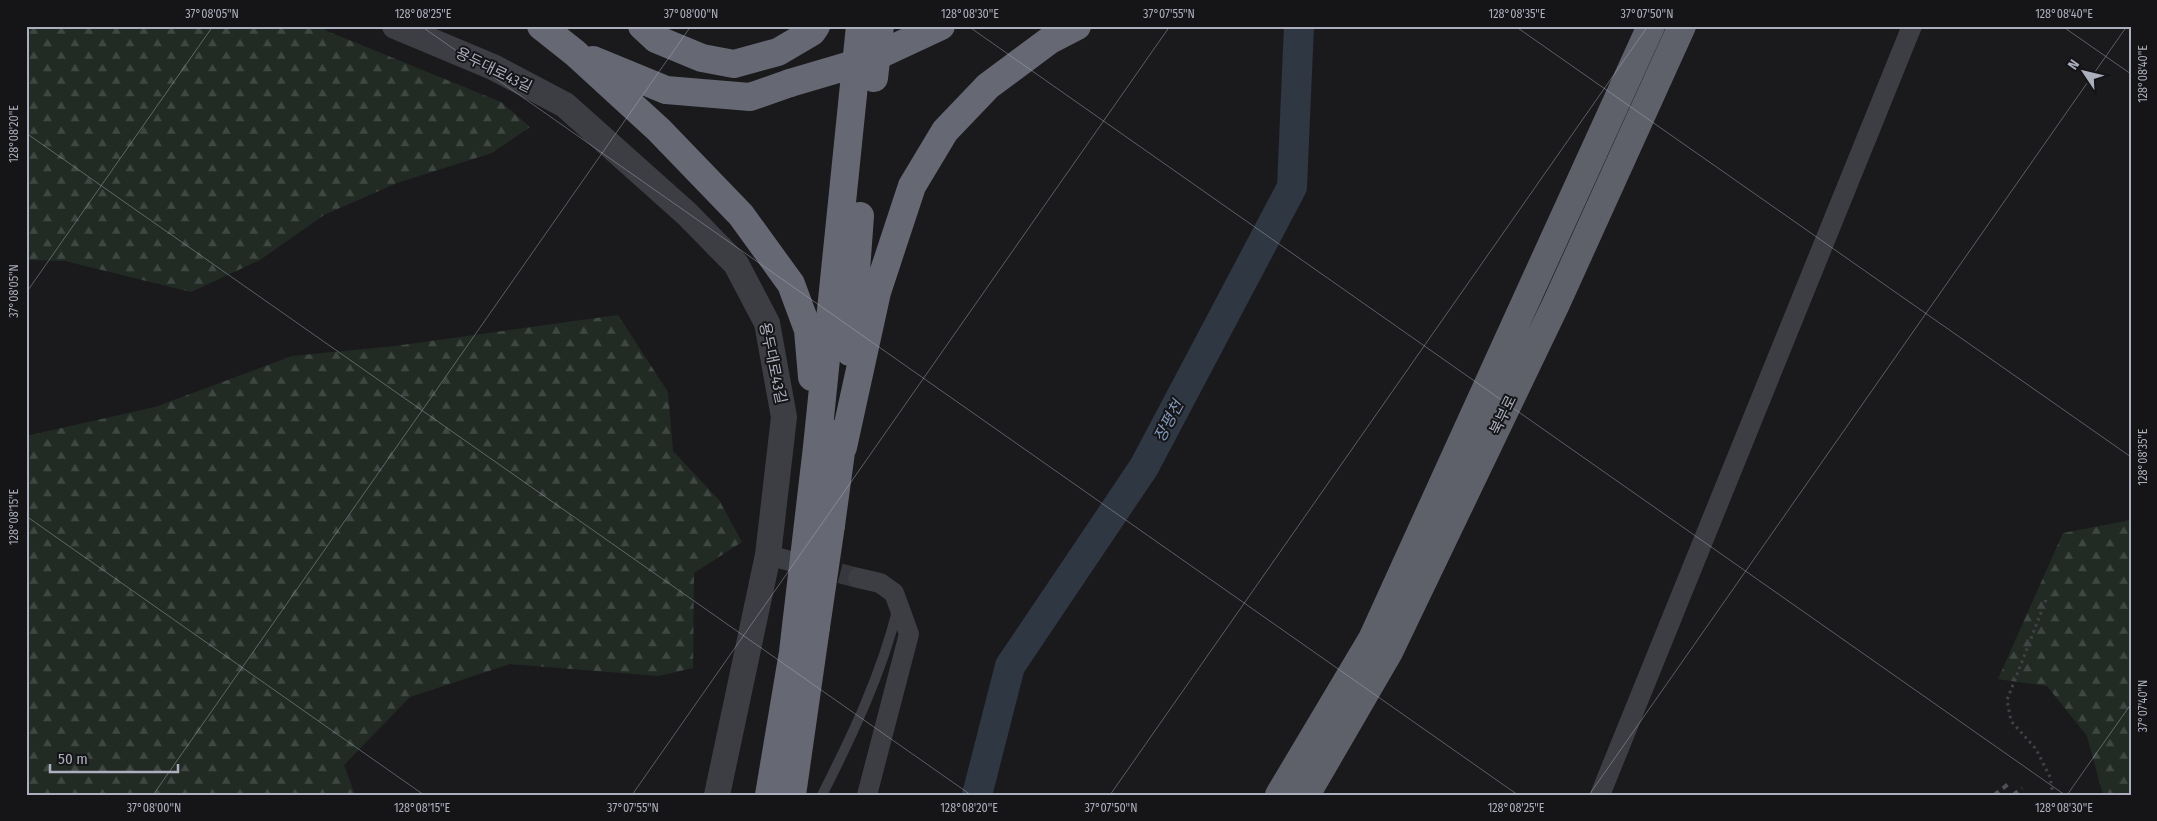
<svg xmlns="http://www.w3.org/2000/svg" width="2157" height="821" font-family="'Fira Sans Condensed','Noto Sans KR',sans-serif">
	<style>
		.forest { fill: url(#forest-firs) }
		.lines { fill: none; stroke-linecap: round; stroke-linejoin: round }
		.river { stroke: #2f3742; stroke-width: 30 }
		.minor-tunnel { stroke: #37383d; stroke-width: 20; stroke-dasharray: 20 10; stroke-linecap: butt }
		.path { stroke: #414249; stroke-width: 3; stroke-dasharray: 2.5 4; stroke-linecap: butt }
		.service { stroke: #3d3d44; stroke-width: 10 }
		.minor { stroke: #3d3d44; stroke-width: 20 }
		.tertiary { stroke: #3d3d44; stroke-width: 26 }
		.trunk { stroke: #5e606a; stroke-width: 28 }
		.motorway { stroke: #666873; stroke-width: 28 }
		.rail { stroke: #4e4f57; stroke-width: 4; stroke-dasharray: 6 5; stroke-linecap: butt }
		.motorway-bridge { stroke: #666873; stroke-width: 28 }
		.ticks { fill: none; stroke: #acafbd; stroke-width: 1; stroke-opacity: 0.45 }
		.labels { text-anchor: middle; stroke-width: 4; stroke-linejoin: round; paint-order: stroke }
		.street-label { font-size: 15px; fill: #acafbd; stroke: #151518 }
		.water-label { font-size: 16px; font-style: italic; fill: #8199b9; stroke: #151518 }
		.neatline { fill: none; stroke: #acafbd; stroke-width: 2 }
		.ticks-label { font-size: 12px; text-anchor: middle; fill: #acafbd }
	</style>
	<defs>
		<pattern id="forest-firs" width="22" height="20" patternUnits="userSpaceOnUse" patternTransform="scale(1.25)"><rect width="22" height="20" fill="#212b24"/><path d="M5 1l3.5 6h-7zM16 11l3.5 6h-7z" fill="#3f4742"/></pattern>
	</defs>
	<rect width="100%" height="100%" fill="#1a1a1d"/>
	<path class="forest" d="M 26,26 L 321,26 L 327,31 L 501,102 L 530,127 L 492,153 L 397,183 L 324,215 L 260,260 L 191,292 L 65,261 L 26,260 Z
		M 618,315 L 668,392 L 673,451 L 719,500 L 742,542 L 694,573 L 693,668 L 658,676 L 510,664 L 410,697 L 344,765 L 355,795 L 26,795 L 26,436 L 155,407 L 292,356 L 395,346 Z
		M 2131,520 L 2131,795 L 2103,795 L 2087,736 L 2047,686 L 1998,679 L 2063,533 Z"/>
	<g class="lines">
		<path class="river" d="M 977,795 L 1010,666 L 1144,467 L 1292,187 L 1299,26"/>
		<path class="minor-tunnel" d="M 811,566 L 858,578"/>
		<path class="path" d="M 2046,600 L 2007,700 L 2011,721 L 2036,749 L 2050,777 L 2053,795"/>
		<path class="service" d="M 822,795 C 852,736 881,675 897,611"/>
		<path class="minor" d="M 768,555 L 790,561
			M 858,578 L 880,583 L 894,593 L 909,634 L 867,795
			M 1600,795 L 1912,26"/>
		<path class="tertiary" d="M 395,26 L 493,67 L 565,105 L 687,214 L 736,264 L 767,323 L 784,417 L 768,555 L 717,795"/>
		<path class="trunk" d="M 1279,795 L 1372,639 L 1651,26
			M 1306,795 L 1389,652 L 1556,304 L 1682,26"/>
		<path class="motorway" d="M 541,26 L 575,53 L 659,130 L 741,215 L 791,284 L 808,330 L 812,377
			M 642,26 L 656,39 L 702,58 L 734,64 L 778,52 L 812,32 L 816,26
			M 593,60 L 666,90 L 750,97 L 790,83
			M 874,78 L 880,26
			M 850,352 L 860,216
			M 843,447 L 877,292 L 912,186 L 945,131 L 988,86 L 1050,40 L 1077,26
			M 831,525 L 844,430
			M 769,795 L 793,652 L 817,447 L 860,26
			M 792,795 L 816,627"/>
		<path class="rail" d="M 1994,795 L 2011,782
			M 2013,795 L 2022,788"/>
		<path class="motorway-bridge" d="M 790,83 L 868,60 L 941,26
			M 816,627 L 831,525"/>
	</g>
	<path class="ticks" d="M 421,26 L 1518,795M 968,26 L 2065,795M 1515,26 L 2131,457M 2062,26 L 2131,74M 26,133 L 971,795M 26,293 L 213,26M 26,516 L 424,795M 153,795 L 691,26M 632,795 L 1170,26M 1110,795 L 1648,26M 1589,795 L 2127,26M 2067,795 L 2131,704"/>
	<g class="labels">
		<g class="street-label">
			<text transform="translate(494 70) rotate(26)" y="5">용두대로43길</text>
			<text transform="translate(773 363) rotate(78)" y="5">용두대로43길</text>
			<text transform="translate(1503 415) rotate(-64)" y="5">북부로</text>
		</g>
		<g class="water-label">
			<text transform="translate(1168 421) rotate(-62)" y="6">장평천</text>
		</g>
	</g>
	<rect width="2157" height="821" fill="none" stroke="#151518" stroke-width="55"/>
	<g transform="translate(2084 72) rotate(305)" stroke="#151518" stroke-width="4" paint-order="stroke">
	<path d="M0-4L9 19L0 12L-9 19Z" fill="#acafbd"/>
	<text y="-8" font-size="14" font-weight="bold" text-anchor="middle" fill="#acafbd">N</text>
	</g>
	<path d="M50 764v8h128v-8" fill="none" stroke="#acafbd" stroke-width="2.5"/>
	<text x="58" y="764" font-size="15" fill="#acafbd" stroke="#151518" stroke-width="4" paint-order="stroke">50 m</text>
	<rect x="28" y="28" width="2102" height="766" class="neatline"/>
	<g class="ticks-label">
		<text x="212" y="18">37°08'05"N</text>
		<text x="423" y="18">128°08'25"E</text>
		<text x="691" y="18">37°08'00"N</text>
		<text x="970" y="18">128°08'30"E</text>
		<text x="1169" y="18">37°07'55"N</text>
		<text x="1517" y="18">128°08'35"E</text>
		<text x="1647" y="18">37°07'50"N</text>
		<text x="2064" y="18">128°08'40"E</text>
		<text transform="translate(2143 74) rotate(-90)" y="4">128°08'40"E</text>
		<text transform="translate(14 134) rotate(-90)" y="4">128°08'20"E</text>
		<text transform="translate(14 291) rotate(-90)" y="4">37°08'05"N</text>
		<text transform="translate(2143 457) rotate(-90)" y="4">128°08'35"E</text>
		<text transform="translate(14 517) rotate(-90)" y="4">128°08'15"E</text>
		<text transform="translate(2143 706) rotate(-90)" y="4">37°07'40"N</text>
		<text x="154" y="812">37°08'00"N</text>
		<text x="422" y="812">128°08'15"E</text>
		<text x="633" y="812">37°07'55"N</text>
		<text x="969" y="812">128°08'20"E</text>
		<text x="1111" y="812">37°07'50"N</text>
		<text x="1516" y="812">128°08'25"E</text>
		<text x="2064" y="812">128°08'30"E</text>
	</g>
</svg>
